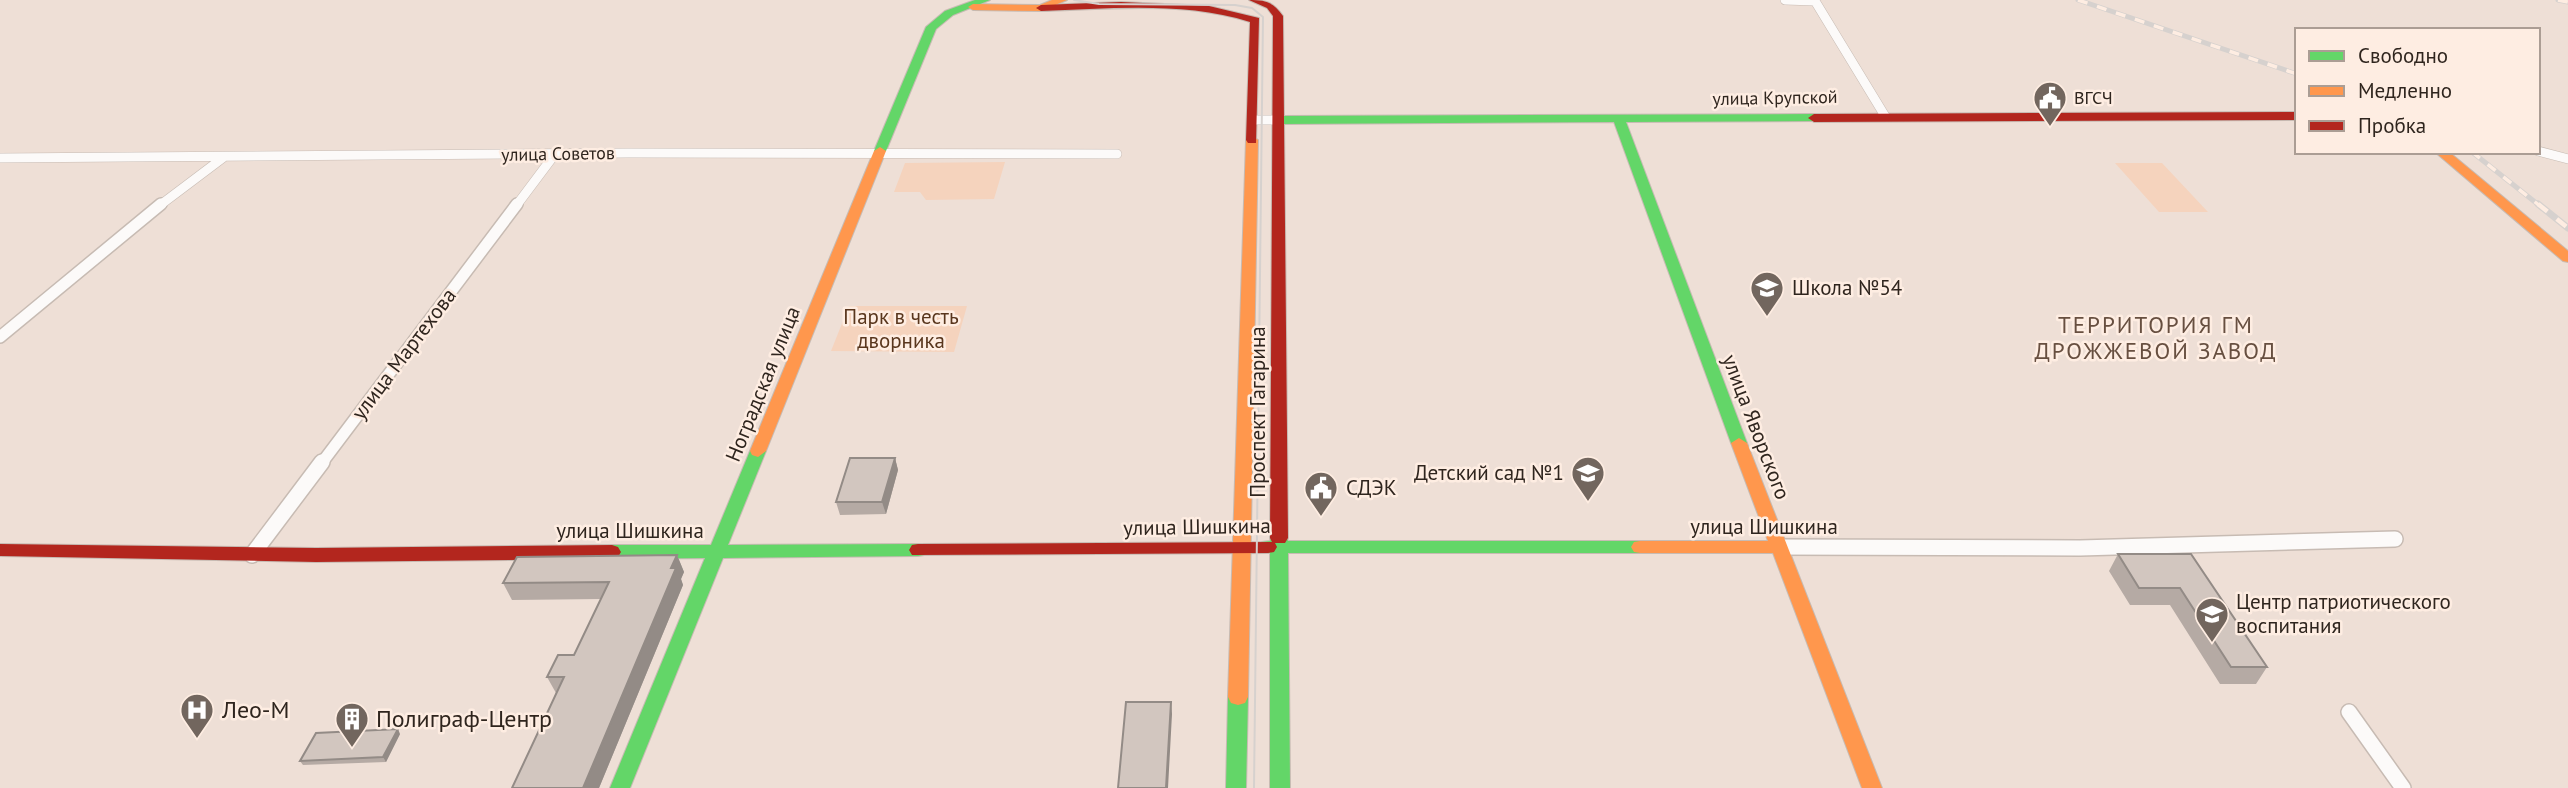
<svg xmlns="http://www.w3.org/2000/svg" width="2568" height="788" font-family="'PT Sans',sans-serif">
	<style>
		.green { fill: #f5d3bd }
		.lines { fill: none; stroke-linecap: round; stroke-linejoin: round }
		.street-far2-casing { stroke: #c7bbb3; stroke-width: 10 }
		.street-far1-casing { stroke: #c7bbb3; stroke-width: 14 }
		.street-casing { stroke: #c7bbb3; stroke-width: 18 }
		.fast-casing { stroke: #c7bbb3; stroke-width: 2 }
		.slow-casing { stroke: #c7bbb3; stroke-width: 2 }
		.jam-casing { stroke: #c7bbb3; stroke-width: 2 }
		.street-far2 { stroke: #fcfaf9; stroke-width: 9 }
		.street-far1 { stroke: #fcfaf9; stroke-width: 11 }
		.street { stroke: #fcfaf9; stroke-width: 15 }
		.fast { fill: #63d668; fill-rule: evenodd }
		.slow { fill: #ff974d; fill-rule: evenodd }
		.jam { fill: #b3261e; fill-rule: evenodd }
		.tram { stroke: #d6d1ce; stroke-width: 2 }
		.rail-far1-casing { stroke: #d6d1ce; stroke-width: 5 }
		.rail-casing { stroke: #d6d1ce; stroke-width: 7 }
		.rail-far1 { stroke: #feede2; stroke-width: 3.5; stroke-dasharray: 10; stroke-linecap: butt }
		.rail { stroke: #feede2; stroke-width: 4.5; stroke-dasharray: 12; stroke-linecap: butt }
		.wall { fill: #b5aaa4 }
		.shaded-wall { fill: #938b86 }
		.building { fill: #d2c6bf; stroke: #938b86; stroke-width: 2 }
		.labels { text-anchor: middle; stroke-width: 5; stroke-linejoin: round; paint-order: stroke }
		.far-street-label { font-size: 18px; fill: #2f251e; stroke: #feede2 }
		.far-poi-label { font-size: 18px; fill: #2f251e; stroke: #feede2; text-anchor: start }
		.poi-label { font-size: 21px; fill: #2f251e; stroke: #feede2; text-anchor: start }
		.park-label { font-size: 21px; fill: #59361d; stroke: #feede2 }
		.street-label { font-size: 21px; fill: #2f251e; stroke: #feede2 }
		.neighbourhood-label { font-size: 23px; letter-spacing: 2px; fill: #674f40; stroke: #feede2 }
		.near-poi-label { font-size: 24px; fill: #2f251e; stroke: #feede2; text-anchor: start }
	</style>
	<rect width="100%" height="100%" fill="#eedfd6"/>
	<path class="green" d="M 1005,162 L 994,199 L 926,200 L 920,192 L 894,192 L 905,163 Z
		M 2115,163 L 2162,163 L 2208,212 L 2159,212 Z
		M 849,306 L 967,306 L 954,352 L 831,351 Z"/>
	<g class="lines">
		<defs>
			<path id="street-far2" d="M 1785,0 L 1815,1 L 1885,116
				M 1253,120 L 1280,120
				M 2538,151 L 2568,159
				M 0,158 L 628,153 L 1117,154
				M 159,206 L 224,157
				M 516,206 L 555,154"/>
			<path id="street-far1" d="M 0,337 L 161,204
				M 321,464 L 517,204"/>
			<path id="street" d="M 1778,547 L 2080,548 L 2395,539
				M 252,555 L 322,462
				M 2349,712 L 2403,788"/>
			<path id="fast" d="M 975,0 L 990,0 L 953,15 L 936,29 L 886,151 L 880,155 L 876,154 L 874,151 L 926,27 L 945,11 Z
				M 1814,114 L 1820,118 L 1818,121 L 1626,122 L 1747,443 L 1739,448 L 1731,443 L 1614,122 L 1280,124 L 1274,120 L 1280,116 Z
				M 758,445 L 766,451 L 728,545 L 918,544 L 924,545 L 927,550 L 924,555 L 918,556 L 723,558 L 630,788 L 610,788 L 705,558 L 612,559 L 606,557 L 603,552 L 606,547 L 612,545 L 711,545 L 750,451 Z
				M 1279,532 L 1285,533 L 1288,541 L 1640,541 L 1646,542 L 1649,547 L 1646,552 L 1640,553 L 1288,553 L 1290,788 L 1270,788 L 1270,553 L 1262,552 L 1259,547 L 1262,542 L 1270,541 L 1273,533 Z
				M 1238,689 L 1245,691 L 1248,697 L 1246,788 L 1226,788 L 1228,697 L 1231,691 Z"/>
			<path id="slow" d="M 1052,0 L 1067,0 L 1041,11 L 973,10 L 968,7 L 973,4 L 1040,5 Z
				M 1252,136 L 1258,140 L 1248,697 L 1245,703 L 1238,705 L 1231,703 L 1228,697 L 1246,140 Z
				M 880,147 L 886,151 L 766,451 L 758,457 L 752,455 L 750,451 L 874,151 Z
				M 2435,152 L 2449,152 L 2568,251 L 2568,262 L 2563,261 Z
				M 1739,438 L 1747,443 L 1882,788 L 1862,788 L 1773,553 L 1640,553 L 1634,552 L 1631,547 L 1634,542 L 1640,541 L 1768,541 L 1731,443 Z"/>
			<path id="jam" d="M 1249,0 C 1266,0 1273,2 1283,16 L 1288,538 L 1285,543 L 1275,543 L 1277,547 L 1274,552 L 1268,553 L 912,555 L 909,550 L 912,545 L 918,544 L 1272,542 L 1270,538 L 1273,16 L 1267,8 Z
				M 1121,2 L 1209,6 L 1259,18 L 1256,143 L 1248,143 L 1246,140 L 1250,22 C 1183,1 1109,9 1041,11 L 1036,8 L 1041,5 Z
				M 2297,112 L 2297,120 L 1814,122 L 1808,118 L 1814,114 Z
				M 0,544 L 316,548 L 612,545 L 618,547 L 621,552 L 618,557 L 612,559 L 316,562 L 0,556 Z"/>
		</defs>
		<use href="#street-far2" class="street-far2-casing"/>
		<use href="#street-far1" class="street-far1-casing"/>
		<use href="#street" class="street-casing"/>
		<use href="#fast" class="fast-casing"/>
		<use href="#slow" class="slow-casing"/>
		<use href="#jam" class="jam-casing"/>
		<use href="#street-far2" class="street-far2"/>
		<use href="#street-far1" class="street-far1"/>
		<use href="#street" class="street"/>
		<use href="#fast" class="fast"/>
		<use href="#slow" class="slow"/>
		<use href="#jam" class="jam"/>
		<path class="tram" d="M 1074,0 L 1099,4 L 1235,5 L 1252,8 L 1263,17 L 1254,788"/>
		<defs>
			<path id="rail-far1" d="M 2078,0 L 2297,74
				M 2558,0 L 2568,2
				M 2472,152 L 2540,206"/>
			<path id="rail" d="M 2538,204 L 2568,228"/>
		</defs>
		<use href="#rail-far1" class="rail-far1-casing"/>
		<use href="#rail" class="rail-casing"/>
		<use href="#rail-far1" class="rail-far1"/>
		<use href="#rail" class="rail"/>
	</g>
	<path class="wall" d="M 895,458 L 898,470 L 886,514 L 840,515 L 836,502 Z
		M 2118,554 L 2191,554 L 2267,667 L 2256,684 L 2220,684 L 2170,605 L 2130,605 L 2109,571 Z
		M 677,555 L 684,572 L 681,579 L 683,585 L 599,788 L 512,788 L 556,693 L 547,677 L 574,655 L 601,599 L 512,600 L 503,583 Z
		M 400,734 L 386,762 L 303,765 L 300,761 Z"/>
	<path class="shaded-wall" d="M 895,458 L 898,470 L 886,514 L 882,502 Z
		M 677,555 L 684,572 L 681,579 L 683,585 L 599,788 L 583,788 Z
		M 1171,702 L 1172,714 L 1168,788 L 1166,788 Z
		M 398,729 L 400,734 L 386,762 L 383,757 Z"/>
	<path class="building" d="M 850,458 L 895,458 L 882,502 L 836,502 Z
		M 2118,554 L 2191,554 L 2267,667 L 2231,667 L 2180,588 L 2139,588 Z
		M 677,555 L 671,568 L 676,568 L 583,788 L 512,788 L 564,677 L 547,677 L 558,655 L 574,655 L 609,582 L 503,583 L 517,557 Z
		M 1126,702 L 1171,702 L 1166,788 L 1118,788 Z
		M 398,729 L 383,757 L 300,761 L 316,733 Z"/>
	<defs>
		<symbol id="civic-pin" viewBox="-11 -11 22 30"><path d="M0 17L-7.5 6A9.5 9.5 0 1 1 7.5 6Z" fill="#72665e" stroke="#feede2"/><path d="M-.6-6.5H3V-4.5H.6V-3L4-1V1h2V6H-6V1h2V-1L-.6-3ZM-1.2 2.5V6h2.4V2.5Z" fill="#fff"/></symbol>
		<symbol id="school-pin" viewBox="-11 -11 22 30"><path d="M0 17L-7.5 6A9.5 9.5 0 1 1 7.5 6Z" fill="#72665e" stroke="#feede2"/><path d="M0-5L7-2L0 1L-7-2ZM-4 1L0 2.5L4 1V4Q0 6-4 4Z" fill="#fff"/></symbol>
		<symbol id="hospital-pin" viewBox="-11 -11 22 30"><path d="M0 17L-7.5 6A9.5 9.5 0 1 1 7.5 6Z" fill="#72665e" stroke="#feede2"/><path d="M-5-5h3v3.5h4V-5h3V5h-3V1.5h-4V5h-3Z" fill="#fff"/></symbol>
		<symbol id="building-pin" viewBox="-11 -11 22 30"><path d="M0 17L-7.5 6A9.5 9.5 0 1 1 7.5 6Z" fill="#72665e" stroke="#feede2"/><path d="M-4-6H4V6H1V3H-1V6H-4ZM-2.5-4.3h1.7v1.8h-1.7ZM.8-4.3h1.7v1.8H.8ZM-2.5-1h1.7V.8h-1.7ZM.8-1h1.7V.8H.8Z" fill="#fff"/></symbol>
	</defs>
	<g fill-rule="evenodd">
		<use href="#civic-pin" x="2031" y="79" width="38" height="52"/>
		<use href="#school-pin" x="1748" y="269" width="38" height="52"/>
		<use href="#school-pin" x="1569" y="454" width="38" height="52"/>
		<use href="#civic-pin" x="1302" y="469" width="38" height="52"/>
		<use href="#school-pin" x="2193" y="595" width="38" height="52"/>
		<use href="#hospital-pin" x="178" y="691" width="38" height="52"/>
		<use href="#building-pin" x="333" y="700" width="38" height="52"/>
	</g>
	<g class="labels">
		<g class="far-street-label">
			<text transform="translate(1775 98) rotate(-1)" y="6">улица Крупской</text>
			<text transform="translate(558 154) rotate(-1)" y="6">улица Советов</text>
		</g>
		<g class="far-poi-label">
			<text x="2074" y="104">ВГСЧ</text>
		</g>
		<g class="poi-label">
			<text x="1792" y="295">Школа №54</text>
			<text x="1564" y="480" text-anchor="end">Детский сад №1</text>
			<text x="1346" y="495">СДЭК</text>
			<text x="2236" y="609">Центр патриотического<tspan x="2236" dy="24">воспитания</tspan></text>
		</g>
		<g class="park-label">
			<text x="901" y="324">Парк в честь<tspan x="901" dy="24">дворника</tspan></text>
		</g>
		<g class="street-label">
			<text transform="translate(404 354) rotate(-53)" y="7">улица Мартехова</text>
			<text transform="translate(763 384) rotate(-68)" y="7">Ноградская улица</text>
			<text transform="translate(1258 412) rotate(-90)" y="7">Проспект Гагарина</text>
			<text transform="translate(1756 427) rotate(69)" y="7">улица Яворского</text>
			<text transform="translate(1197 527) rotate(-1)" y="7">улица Шишкина</text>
			<text x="1764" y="534">улица Шишкина</text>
			<text x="630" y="538">улица Шишкина</text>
		</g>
		<g class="neighbourhood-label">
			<text x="2156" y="333">ТЕРРИТОРИЯ ГМ<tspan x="2156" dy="26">ДРОЖЖЕВОЙ ЗАВОД</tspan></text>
		</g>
		<g class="near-poi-label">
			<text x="222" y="718">Лео-М</text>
			<text x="376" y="727">Полиграф-Центр</text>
		</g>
	</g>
	<rect x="2295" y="28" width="245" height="126" fill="#feede2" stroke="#ab9d94" stroke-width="2"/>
	<rect x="2309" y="51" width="35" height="10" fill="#63d668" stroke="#ab9d94" stroke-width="2"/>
	<text x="2358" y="63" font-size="21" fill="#2f251e">Свободно</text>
	<rect x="2309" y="86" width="35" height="10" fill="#ff974d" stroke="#ab9d94" stroke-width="2"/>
	<text x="2358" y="98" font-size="21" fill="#2f251e">Медленно</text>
	<rect x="2309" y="121" width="35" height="10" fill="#b3261e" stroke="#ab9d94" stroke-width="2"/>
	<text x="2358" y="133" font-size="21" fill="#2f251e">Пробка</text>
</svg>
